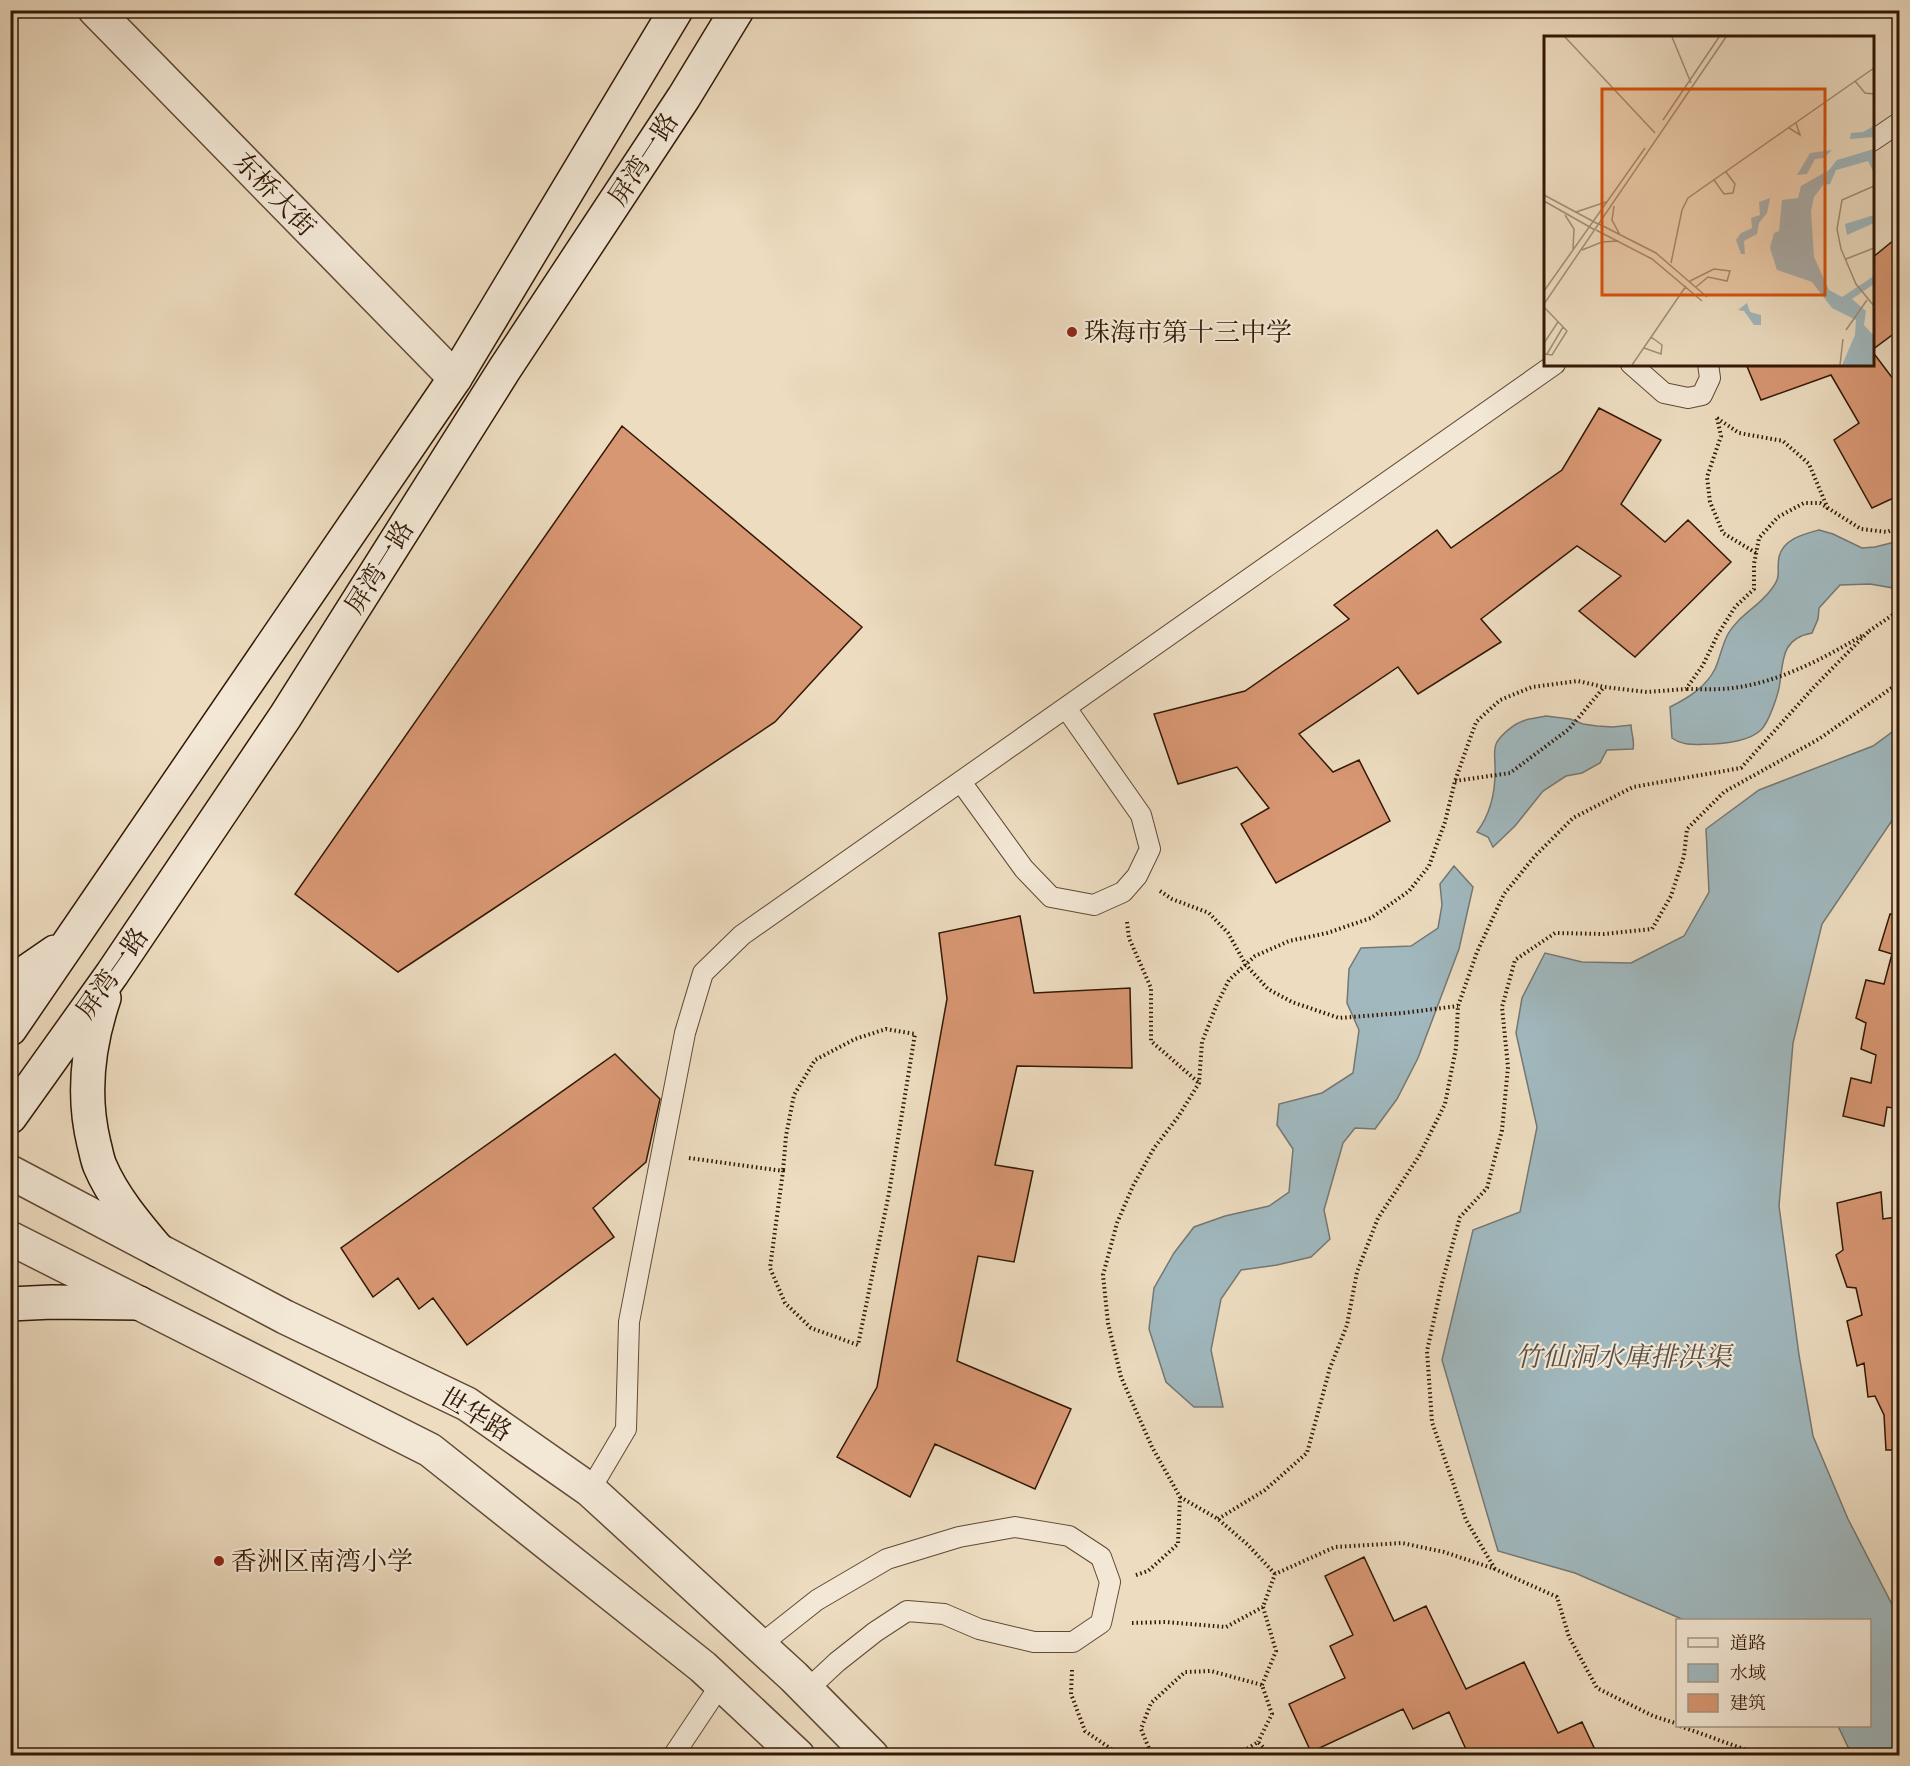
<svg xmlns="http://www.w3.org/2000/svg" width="1910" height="1766" font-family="'IM FELL Double Pica','Noto Serif SC',serif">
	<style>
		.water { fill: #a0b8be; stroke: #747874; stroke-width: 1.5 }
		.building { fill: #d89773; stroke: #321805; stroke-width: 1.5 }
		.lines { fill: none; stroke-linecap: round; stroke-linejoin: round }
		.service-casing { stroke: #614934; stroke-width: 22 }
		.tertiary-casing { stroke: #614934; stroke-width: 36 }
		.secondary-casing { stroke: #321805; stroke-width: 36 }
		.path { stroke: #321805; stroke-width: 4; stroke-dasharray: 1.5 3; stroke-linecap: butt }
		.service { stroke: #f3e8d6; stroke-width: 20 }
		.tertiary { stroke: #f3e8d6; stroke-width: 33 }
		.secondary { stroke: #f3e8d6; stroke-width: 33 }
		.poi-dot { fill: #8f2418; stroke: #f3e8d6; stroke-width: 2 }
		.labels { text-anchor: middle; stroke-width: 4.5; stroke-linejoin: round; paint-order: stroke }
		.street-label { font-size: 26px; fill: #321805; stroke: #f3e8d6 }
		.poi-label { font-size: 26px; fill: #321805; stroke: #f3e8d6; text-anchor: start }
		.water-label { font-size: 27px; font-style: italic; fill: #585046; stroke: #f3e8d6 }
		.inset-road { fill: none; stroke: #a28e75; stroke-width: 1.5 }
		.view { fill: #d6520b; fill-opacity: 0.15; stroke: #d6520b; stroke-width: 3 }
		.inset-edge { fill: none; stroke: #321805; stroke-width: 3 }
	</style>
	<rect width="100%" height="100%" fill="#eddcc0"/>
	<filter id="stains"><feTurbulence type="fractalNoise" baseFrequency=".00333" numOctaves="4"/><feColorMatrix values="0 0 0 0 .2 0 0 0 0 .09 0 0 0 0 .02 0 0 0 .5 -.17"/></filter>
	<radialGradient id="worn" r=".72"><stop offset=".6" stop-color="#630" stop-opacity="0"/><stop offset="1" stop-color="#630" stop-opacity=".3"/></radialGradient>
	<path class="water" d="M 1819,530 L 1833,534 L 1862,548 L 1875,547 L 1899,541 L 1899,589 L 1870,584 L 1840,585 L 1819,608 L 1818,619 L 1812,633 C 1783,638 1783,658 1780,682 C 1779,693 1769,722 1761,730 C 1749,741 1728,743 1713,744 C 1697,744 1685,747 1672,738 L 1670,707 C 1688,698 1706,687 1715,669 C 1720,658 1722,645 1728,634 C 1738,616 1758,607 1770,591 C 1783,575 1776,573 1779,557 C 1783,539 1804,534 1819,530 Z
		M 1546,716 L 1570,719 L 1583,724 L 1597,726 L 1613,727 L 1631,725 C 1631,734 1635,740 1633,749 L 1607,750 L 1600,763 L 1582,773 L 1566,776 L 1543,791 L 1515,826 L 1493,847 L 1488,837 L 1477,832 C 1492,812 1496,789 1495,765 C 1495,757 1493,749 1497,742 C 1502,734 1514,724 1523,721 C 1530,718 1539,718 1546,716 Z
		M 1899,727 L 1899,816 L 1895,816 L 1822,924 L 1793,1043 L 1779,1206 L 1799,1355 L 1813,1436 L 1848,1519 L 1899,1618 L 1899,1755 L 1858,1756 L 1848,1747 L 1838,1726 L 1870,1726 L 1870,1620 L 1684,1620 L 1575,1573 L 1498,1551 L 1442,1360 L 1473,1230 L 1520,1212 L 1537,1127 L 1516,1033 L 1522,998 L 1545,953 L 1582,962 L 1631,963 L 1684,936 L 1709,892 L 1706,829 L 1759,790 L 1873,746 Z
		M 1454,866 L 1473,887 L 1459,949 L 1418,1058 L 1397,1099 L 1375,1129 L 1355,1128 L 1343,1143 L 1324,1210 L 1330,1239 L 1311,1257 L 1277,1265 L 1241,1270 L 1221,1299 L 1211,1350 L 1223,1407 L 1194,1407 L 1166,1382 L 1149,1329 L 1154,1288 L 1174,1253 L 1194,1227 L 1225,1216 L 1269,1206 L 1289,1192 L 1293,1149 L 1277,1125 L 1279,1104 L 1322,1093 L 1353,1073 L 1359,1030 L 1347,1003 L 1349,969 L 1361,948 L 1411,946 L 1438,928 L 1442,905 L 1440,884 Z"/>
	<path class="building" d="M 1900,235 L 1900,329 L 1872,350 L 1872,258 Z
		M 1872,351 L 1900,388 L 1900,495 L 1872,508 L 1834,440 L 1859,423 L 1831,375 L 1761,400 L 1746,364 L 1872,364 Z
		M 1599,408 L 1661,440 L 1621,504 L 1665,542 L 1688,520 L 1731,562 L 1635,657 L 1579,611 L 1621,576 L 1577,546 L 1481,619 L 1501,642 L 1418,694 L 1398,667 L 1299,734 L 1333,772 L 1359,760 L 1390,821 L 1276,883 L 1241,824 L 1269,808 L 1237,767 L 1178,784 L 1154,714 L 1245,691 L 1349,619 L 1334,605 L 1437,530 L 1451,548 L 1562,470 Z
		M 622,426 L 862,627 L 775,722 L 398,972 L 295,894 Z
		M 1890,914 L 1900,916 L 1900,1109 L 1887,1107 L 1884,1126 L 1843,1116 L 1851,1078 L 1871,1083 L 1876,1055 L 1861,1049 L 1866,1023 L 1856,1018 L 1866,980 L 1884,984 L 1892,954 L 1879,950 Z
		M 1020,916 L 1034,993 L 1130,988 L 1132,1068 L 1017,1066 L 995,1165 L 1033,1171 L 1014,1262 L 978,1256 L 957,1361 L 1071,1409 L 1035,1489 L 935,1444 L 910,1497 L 837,1457 L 877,1387 L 947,999 L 939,933 Z
		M 615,1054 L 660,1099 L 646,1162 L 593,1208 L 614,1237 L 467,1345 L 433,1298 L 419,1309 L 398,1278 L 373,1297 L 341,1248 Z
		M 1895,1191 L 1900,1191 L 1900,1450 L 1886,1450 L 1884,1415 L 1875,1396 L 1868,1397 L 1864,1363 L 1857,1366 L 1847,1321 L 1862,1315 L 1856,1288 L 1847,1287 L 1836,1255 L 1843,1250 L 1837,1203 L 1881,1192 L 1883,1219 L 1896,1217 Z
		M 1364,1557 L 1394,1621 L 1426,1606 L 1466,1689 L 1524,1662 L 1558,1733 L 1582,1722 L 1598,1756 L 1469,1756 L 1449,1712 L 1413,1729 L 1403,1709 L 1311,1752 L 1289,1704 L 1345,1678 L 1330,1646 L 1353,1635 L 1325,1576 Z"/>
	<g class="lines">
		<defs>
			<path id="service" d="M 1872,141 L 1900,122
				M 1631,364 L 1664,393 L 1688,398 L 1702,395 L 1710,378 L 1708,364
				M 961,782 L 1024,869 L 1051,897 L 1094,905 L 1123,892 L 1137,876 L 1150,849 L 1141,815 L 1066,708
				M 590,1490 L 626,1429 L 629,1322 L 685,1033 L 703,973 L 742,935 L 1555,364
				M 759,1646 L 817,1600 L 887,1559 L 959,1537 L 1015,1527 L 1069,1536 L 1101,1557 L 1110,1582 L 1101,1623 L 1073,1642 L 1034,1642 L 979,1629 L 944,1614 L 907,1611 L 875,1632 L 837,1662 L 807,1690
				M 673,1756 L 721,1684"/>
			<path id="tertiary" d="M 95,10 L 455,378
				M 10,1172 L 285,1317 L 467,1404 L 590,1490 L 794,1677 L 872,1756
				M 10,1238 L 430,1450 L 703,1667 L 798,1756"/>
			<path id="secondary" d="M 10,983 L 55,952
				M 104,998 C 88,1045 82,1095 94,1144 C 96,1151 97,1159 100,1166 C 113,1197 137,1225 158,1250
				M 10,1029 L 455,378 L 676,10
				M 10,1117 L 112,974 L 285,717 L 504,370 L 684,97 L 737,10
				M 10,1304 L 52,1302 L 139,1303"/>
		</defs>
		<use href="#service" class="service-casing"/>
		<use href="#tertiary" class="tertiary-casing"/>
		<use href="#secondary" class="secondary-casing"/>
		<path class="path" d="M 1717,418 L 1739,433 L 1783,441 L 1809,464 L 1828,509
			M 1717,418 L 1721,436 L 1707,477 L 1710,502 L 1723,533 L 1756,553
			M 1869,631 L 1900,610
			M 1687,689 C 1702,689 1718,690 1733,688 C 1779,682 1823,659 1863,635
			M 1455,781 L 1510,773 L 1569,729 L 1604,687
			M 1160,891 L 1172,899 L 1209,913 L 1228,933 L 1246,965 L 1268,989 L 1292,1002 L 1339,1018 L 1403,1013 L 1458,1006
			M 1127,922 L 1129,938 L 1151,988 L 1151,1041 L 1199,1083
			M 689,1158 L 783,1171 L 770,1268 L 785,1303 L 811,1328 L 858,1345 L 889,1193 L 915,1034 L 886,1029 L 855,1039 L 815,1060 L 794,1095 L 786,1136 L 783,1171
			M 1180,1497 L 1218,1519 L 1248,1545 L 1275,1574
			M 1218,1519 L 1265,1490 L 1307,1453 L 1330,1368 L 1347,1325 L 1357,1272 L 1378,1218 L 1419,1156 L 1445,1104 L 1456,1048 L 1458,1006 L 1477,952 L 1504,894 L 1534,857 L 1573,818 L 1633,787 L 1741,768 L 1814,687 L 1869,631
			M 1495,1569 L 1466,1520 L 1432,1422 L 1427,1351 L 1442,1283 L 1460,1217 L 1487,1188 L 1502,1130 L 1508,1067 L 1502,1007 L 1515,960 L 1555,933 L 1604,934 L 1652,929 L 1671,896 L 1684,856 L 1687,829 L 1724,792 L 1819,739 L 1900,682
			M 1136,1575 L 1148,1571 L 1178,1544 L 1180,1497 L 1152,1447 L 1121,1377 L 1108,1323 L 1103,1275 L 1117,1223 L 1133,1186 L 1154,1148 L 1178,1117 L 1199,1083 L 1202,1042 L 1217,1004 L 1229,980 L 1255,956 L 1289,941 L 1327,933 L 1371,918 L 1409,891 L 1429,866 L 1445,822 L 1455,781 L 1476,722 L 1500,700 L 1532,687 L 1578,681 L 1604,687 L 1647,692 L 1686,689 L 1703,665 L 1718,634 L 1735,607 L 1754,589 L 1754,564 L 1759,538 L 1778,517 L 1804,503 L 1820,503 L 1861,529 L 1887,532 L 1900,527
			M 1132,1623 L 1166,1622 L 1226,1627 L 1263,1607
			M 1072,1670 L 1071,1694 L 1085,1731 L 1117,1753 L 1130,1756
			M 1262,1685 L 1276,1651 L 1263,1607 L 1275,1574 L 1335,1547 L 1402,1543 L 1444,1552 L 1495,1569 L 1557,1597 L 1569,1637 L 1597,1688 L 1653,1716 L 1678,1724
			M 1680,1726 L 1763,1756
			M 1152,1756 L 1141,1729 L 1151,1703 L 1185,1672 L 1211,1671 L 1262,1685 L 1272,1714 L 1258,1742
			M 1236,1756 L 1258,1742 L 1272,1756"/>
		<use href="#service" class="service"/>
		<use href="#tertiary" class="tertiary"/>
		<use href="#secondary" class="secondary"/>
	</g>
	<g class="poi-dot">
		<circle cx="1072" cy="332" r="6"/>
		<circle cx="219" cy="1561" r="6"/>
	</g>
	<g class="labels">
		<g class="street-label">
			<text transform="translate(643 159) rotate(-57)" y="9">屏湾一路</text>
			<text transform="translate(275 194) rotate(46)" y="9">东桥大街</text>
			<text transform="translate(379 567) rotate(-58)" y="9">屏湾一路</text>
			<text transform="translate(112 973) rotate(-55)" y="9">屏湾一路</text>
			<text transform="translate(476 1414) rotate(31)" y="9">世华路</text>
		</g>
		<g class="poi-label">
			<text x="1084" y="341">珠海市第十三中学</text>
			<text x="231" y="1570">香洲区南湾小学</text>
		</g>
		<g class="water-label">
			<text x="1623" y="1366">竹仙洞水庫排洪渠</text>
		</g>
	</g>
	<g transform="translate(1544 36)">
		<rect width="330" height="330" fill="#eddcc0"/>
		<path d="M 330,90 L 330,101 L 306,103 L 307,97 L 319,96 ZM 330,113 L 330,137 L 324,125 L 292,134 L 286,148 L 279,149 L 270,161 L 267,175 L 270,221 L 285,254 L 298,261 L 330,240 L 330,248 L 308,263 L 322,275 L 320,289 L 330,300 L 330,324 L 328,329 L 298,329 L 311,299 L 312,284 L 288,272 L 268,246 L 233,234 L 226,212 L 230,197 L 235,195 L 238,164 L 254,162 L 257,150 L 285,134 L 293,124 ZM 288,114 L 280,122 L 271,123 L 263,138 L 253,139 L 266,117 ZM 228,154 L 223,177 L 215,187 L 213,198 L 200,205 L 201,218 L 197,218 L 192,204 L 197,197 L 208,192 L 207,182 L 216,179 L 215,166 L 226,162 ZM 330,179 L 330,187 L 303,199 L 301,188 ZM 203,267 L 206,276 L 217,279 L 217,289 L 210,289 L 200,275 L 194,274 Z" fill="#a0b8be"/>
		<path class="inset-road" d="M 21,1 L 111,97M 128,1 L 147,47M 311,45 L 321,57 L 330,58M 119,84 L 175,1M 245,92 L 256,99 L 252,87M 170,144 L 180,158 L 189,157 L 191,148 L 182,136M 330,150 L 298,164 L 293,193 L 297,213 L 312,248 L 330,270M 0,159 L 54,188M 0,165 L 51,194M 70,170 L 68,184 L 76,199M 32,176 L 62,166M 21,179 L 30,193 L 29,213M 55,188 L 112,217 L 163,261M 52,194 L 108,223 L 158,265M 38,214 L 58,206 L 74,205M 302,223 L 330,212M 127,227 L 138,174 L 144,162 L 330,32M 146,245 L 170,233 L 186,235 L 183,245 L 164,241 L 152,251M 0,255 L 101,112M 0,268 L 182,1M 0,271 L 23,295 L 8,319 L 0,318M 302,294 L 323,264M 0,307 L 14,286M 100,312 L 117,318 L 118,309 L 107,301M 3,318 L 19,291M 88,329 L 142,250M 296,329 L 299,303"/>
		<path class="view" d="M 58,53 L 281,53 L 281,259 L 58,259 Z"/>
		<rect width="330" height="330" class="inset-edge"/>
	</g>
	<rect width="1910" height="1766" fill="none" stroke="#eddcc0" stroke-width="36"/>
	<rect x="12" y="12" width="1886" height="1742" fill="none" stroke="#321805" stroke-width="3"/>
	<rect x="18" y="18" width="1874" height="1730" fill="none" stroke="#321805" stroke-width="1.5"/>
	<rect x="1676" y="1619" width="195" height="108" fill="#f3e8d6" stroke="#a69582" stroke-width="1.5"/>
	<rect x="1688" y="1638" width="30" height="9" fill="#f3e8d6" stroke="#a69582" stroke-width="1.5"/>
	<text x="1730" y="1649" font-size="18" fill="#321805">道路</text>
	<rect x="1688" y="1664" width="30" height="18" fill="#a0b8be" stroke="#a69582" stroke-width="1.5"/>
	<text x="1730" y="1679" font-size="18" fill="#321805">水域</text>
	<rect x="1688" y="1694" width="30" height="18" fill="#d89773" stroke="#a69582" stroke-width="1.5"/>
	<text x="1730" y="1709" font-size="18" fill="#321805">建筑</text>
	<rect width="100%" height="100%" filter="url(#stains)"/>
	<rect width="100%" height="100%" fill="url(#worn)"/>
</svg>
